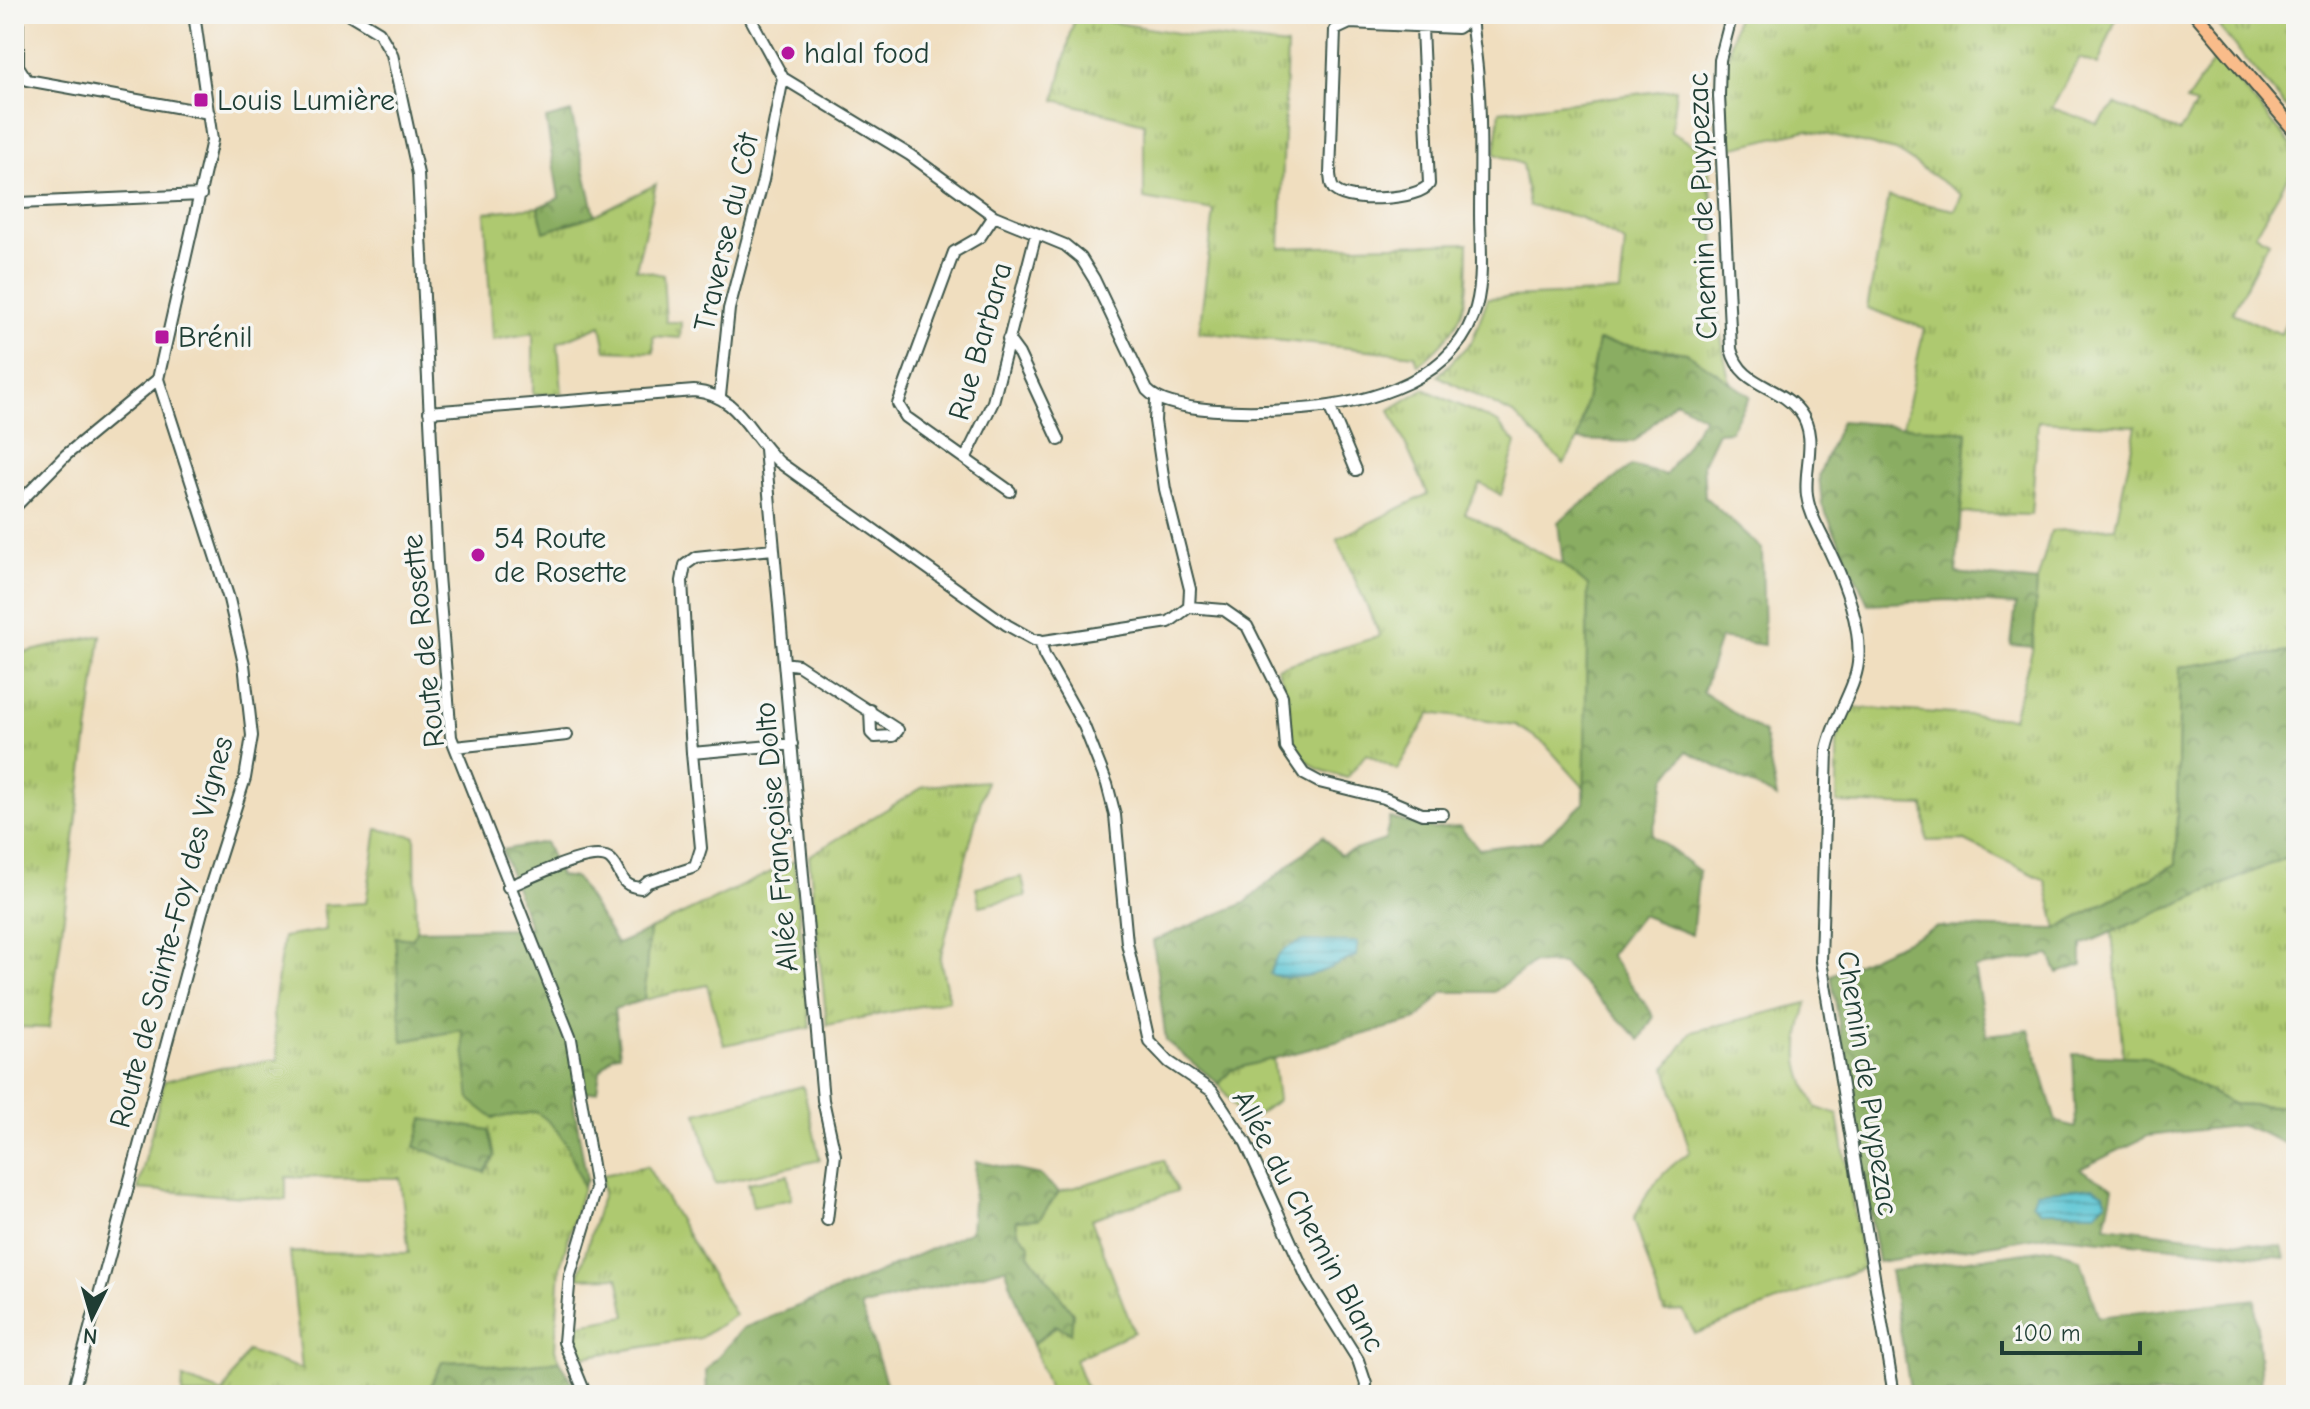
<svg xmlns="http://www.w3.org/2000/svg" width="2310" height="1409" font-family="'Comic Neue',sans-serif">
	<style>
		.grass { fill: url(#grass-tufts); stroke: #668352; stroke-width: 2 }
		.forest { fill: url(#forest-crowns); stroke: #54754b; stroke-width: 2 }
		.green { fill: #aec96f; stroke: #668352; stroke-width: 2 }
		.water { fill: url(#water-rules); stroke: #3c8084; stroke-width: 2 }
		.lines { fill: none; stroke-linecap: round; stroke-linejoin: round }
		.minor-casing { stroke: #3e5549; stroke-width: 14 }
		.major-casing { stroke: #3e5549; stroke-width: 16 }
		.minor { stroke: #fff; stroke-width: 10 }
		.major { stroke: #f9bc8a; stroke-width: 12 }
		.poi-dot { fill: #b5179e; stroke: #f6f6f2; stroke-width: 3 }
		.labels { text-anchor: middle; stroke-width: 7; stroke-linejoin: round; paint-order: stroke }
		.poi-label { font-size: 30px; fill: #1f3d34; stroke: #f6f6f2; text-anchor: start }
		.street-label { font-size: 30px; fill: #1f3d34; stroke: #f6f6f2 }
	</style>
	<defs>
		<pattern id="grass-tufts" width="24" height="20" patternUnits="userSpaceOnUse" patternTransform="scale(2)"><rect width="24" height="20" fill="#aec96f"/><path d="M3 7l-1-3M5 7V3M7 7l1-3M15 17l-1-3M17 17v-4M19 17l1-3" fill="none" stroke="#8da45c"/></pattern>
		<pattern id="forest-crowns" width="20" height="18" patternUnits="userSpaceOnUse" patternTransform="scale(2)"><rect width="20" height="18" fill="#8aad62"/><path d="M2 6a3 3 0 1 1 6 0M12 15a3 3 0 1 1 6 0" fill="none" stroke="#708e52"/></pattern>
		<pattern id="water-rules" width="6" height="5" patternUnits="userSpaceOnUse" patternTransform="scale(2)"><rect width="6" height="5" fill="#59c4d3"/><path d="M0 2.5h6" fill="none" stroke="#49a0ac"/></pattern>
	</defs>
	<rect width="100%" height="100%" fill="#f6f6f2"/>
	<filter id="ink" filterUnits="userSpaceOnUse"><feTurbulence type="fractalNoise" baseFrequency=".0125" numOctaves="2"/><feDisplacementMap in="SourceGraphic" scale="16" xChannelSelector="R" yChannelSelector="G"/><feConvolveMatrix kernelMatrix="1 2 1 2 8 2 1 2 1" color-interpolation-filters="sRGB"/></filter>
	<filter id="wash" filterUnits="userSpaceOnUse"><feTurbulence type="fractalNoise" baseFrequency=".006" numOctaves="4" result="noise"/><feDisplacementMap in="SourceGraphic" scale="32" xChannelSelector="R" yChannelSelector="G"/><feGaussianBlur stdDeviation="1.8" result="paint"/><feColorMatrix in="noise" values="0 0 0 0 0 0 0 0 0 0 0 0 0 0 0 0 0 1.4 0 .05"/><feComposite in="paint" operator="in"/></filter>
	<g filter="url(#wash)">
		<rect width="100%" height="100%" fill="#f0debf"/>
		<path class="grass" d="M 1737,14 L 2118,14 L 2098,65 L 2079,58 L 2052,108 L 2097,124 L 2116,104 L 2179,132 L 2196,105 L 2186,102 L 2216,57 L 2296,150 L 2296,163 L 2255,234 L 2269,241 L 2232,313 L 2281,334 L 2296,298 L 2296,651 L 2180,667 L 2176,864 L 2057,929 L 2045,880 L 1963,840 L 1927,841 L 1924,806 L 1837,803 L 1837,742 L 1849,707 L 2013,718 L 2033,647 L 2037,582 L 2051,531 L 2115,527 L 2136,426 L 2038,421 L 2031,515 L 1961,513 L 1967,432 L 1903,426 L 1924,328 L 1867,308 L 1889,197 L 1955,210 L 1962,195 L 1896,151 L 1807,130 L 1731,148 L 1726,142 L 1725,70 Z
			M 2208,14 L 2296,14 L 2296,119 Z
			M 1075,16 L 1183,34 L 1287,46 L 1280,248 L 1468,243 C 1467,307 1469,322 1418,365 L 1415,355 L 1199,332 L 1214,211 L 1144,199 L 1144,123 L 1055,100 Z
			M 1676,89 L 1671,132 L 1706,152 C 1720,228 1710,307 1730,382 L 1687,353 L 1598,341 L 1578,440 L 1564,464 L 1515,415 L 1438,376 L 1472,341 L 1488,298 L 1620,292 L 1625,242 L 1579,217 L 1529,206 L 1522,164 L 1495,154 L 1500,111 Z
			M 656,184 L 636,269 L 663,275 L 666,322 L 681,322 L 680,338 L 653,336 L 654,352 L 606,350 L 601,325 L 558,343 L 562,393 L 533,395 L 533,333 L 492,340 L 485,212 L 538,207 L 545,231 L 595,215 Z
			M 1424,389 L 1498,423 L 1516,443 L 1501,495 L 1480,483 L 1465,513 L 1563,565 L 1588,585 L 1585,789 L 1544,743 L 1516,725 L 1430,713 L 1397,770 L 1366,754 L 1347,778 L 1318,769 L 1293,749 L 1288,695 L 1277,668 L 1380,636 L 1337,539 L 1428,494 L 1390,410 Z
			M 101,635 L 49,1028 L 14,1027 L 14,655 Z
			M 986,781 L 940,959 L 949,1000 L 827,1025 L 809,856 L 925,786 Z
			M 377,829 L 415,836 L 416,930 L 413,939 L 396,937 L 403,1041 L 462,1030 L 493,1118 L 536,1112 L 552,1122 L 570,1150 L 583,1187 L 560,1267 L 555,1349 L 559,1361 L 501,1367 L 473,1361 L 443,1362 L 426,1395 L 182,1395 L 183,1378 L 223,1393 L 247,1351 L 302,1369 L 290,1252 L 409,1253 L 400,1178 L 286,1177 L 286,1200 L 138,1189 L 164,1081 L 221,1067 L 278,1060 L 273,1015 L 283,937 L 326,930 L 323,905 L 366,903 Z
			M 2296,853 L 2296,1107 L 2233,1104 L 2145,1057 L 2123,1056 L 2112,932 Z
			M 794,861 L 810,1028 L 724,1045 L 707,985 L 644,1000 L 649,930 Z
			M 1807,1003 C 1796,1048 1793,1067 1817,1108 L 1838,1115 L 1863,1268 L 1695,1334 L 1683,1311 L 1664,1312 L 1634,1219 C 1647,1190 1663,1170 1690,1152 L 1666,1068 L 1692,1032 Z
			M 1273,1058 L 1278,1100 L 1246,1123 L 1219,1084 L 1231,1070 Z
			M 1164,1160 L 1177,1191 L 1091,1219 L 1134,1332 L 1075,1359 L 1089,1395 L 1051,1395 L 1033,1345 L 1073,1313 L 1029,1254 L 1030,1245 L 1018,1232 L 1016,1219 L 1039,1219 L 1059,1192 Z
			M 647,1166 L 735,1315 L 700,1338 L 582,1357 L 574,1325 L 626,1316 L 618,1277 L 578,1278 L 603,1193 L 602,1175 Z"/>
		<path class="forest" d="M 571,112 L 595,215 L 544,232 L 538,207 L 559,198 L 546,119 Z
			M 1598,341 L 1687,353 L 1750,396 L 1730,431 L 1718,432 L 1703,463 L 1705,497 L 1762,549 L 1764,645 L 1720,638 L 1703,692 L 1764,733 L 1777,798 L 1687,751 L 1666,778 L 1652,835 L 1699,871 L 1692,935 L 1641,915 L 1610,955 L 1654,1016 L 1640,1040 L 1563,964 L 1533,963 L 1494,992 L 1443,992 L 1417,1020 L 1231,1070 L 1219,1084 L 1166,1041 L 1153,941 L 1245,903 L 1323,836 L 1340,855 L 1385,840 L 1390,818 L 1433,829 L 1460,827 L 1479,849 L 1541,841 L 1584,803 L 1588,586 L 1563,565 L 1558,522 L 1631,466 L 1666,475 L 1704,417 L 1676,401 L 1634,442 L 1578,440 Z
			M 1841,421 L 1967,432 L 1956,573 L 2037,582 L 2033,647 L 2011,645 L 2016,605 L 1949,600 L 1868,604 L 1822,505 L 1819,475 Z
			M 2296,651 L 2296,853 L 2082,945 L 2082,965 L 2058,973 L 2050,955 L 1974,968 L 1987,1035 L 2029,1030 L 2056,1122 L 2076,1127 L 2073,1054 L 2145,1057 L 2233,1104 L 2296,1107 L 2296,1148 L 2243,1125 L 2148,1136 L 2080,1169 L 2113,1188 L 2105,1226 L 2282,1247 L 2285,1258 L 2051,1235 L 1878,1262 L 1831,975 L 1937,927 L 2057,929 L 2176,864 L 2180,667 Z
			M 545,842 L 560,876 L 576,878 L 617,944 L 649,930 L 644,1000 L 614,1009 L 620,1054 L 613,1055 L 600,1071 L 597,1091 L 572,1094 L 587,1180 L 583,1187 C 572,1157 564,1129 536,1112 L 493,1118 L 470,1100 L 462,1030 L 402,1041 L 395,937 L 413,939 L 416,930 L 530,928 L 502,850 Z
			M 423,1119 L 489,1130 L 495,1156 L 485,1172 C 460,1169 441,1153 415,1147 Z
			M 976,1161 L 1040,1175 L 1059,1192 L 1039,1219 L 1016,1220 L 1018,1232 L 1030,1245 L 1029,1254 L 1073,1313 L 1071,1333 L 1055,1325 L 1033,1345 L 1005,1268 L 861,1307 L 890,1395 L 707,1395 L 706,1370 L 743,1328 L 853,1284 L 971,1231 Z
			M 2054,1248 L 2081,1260 L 2098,1317 L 2255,1299 L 2262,1395 L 1911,1395 L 1890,1271 Z
			M 473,1361 L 501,1367 L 559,1361 L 581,1395 L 426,1395 L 442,1362 Z"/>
		<path class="green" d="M 1022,877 L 1026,896 L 980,906 L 976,887 Z
			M 803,1086 L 820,1160 L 715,1184 L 697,1113 Z
			M 788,1175 L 792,1199 L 753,1207 L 748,1183 Z"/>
		<path class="water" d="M 1304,941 L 1358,942 L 1356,956 C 1327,969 1302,985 1270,974 C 1275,955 1285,946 1304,941 Z
			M 2093,1187 L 2104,1193 L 2106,1202 L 2096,1212 L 2042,1211 L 2032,1203 L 2037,1192 Z"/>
	</g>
	<g filter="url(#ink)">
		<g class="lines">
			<defs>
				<path id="minor" d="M 18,14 L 18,66 L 27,80 L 209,113
					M 349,14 L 379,32 L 392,54 L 418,174 L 437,563 L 451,737 L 571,1039 L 596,1189 L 570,1275 L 564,1342 L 585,1393 L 591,1395
					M 748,14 L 783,78
					M 1732,14 L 1720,60 L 1719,96 L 1731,349 C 1741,388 1779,384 1800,412 C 1819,437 1803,468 1807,496 C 1810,516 1821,533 1830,552 C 1845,583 1862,628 1858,663 C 1855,690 1833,719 1827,749 L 1821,961 L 1894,1395
					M 1422,28 L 1429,184 C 1419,200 1351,203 1336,191 C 1330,187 1331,181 1330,174 L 1335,30 L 1350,23 L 1457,28 L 1471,19
					M 783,78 L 910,155 L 994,216 L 1065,245 L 1081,258 L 1094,279 L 1147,390 C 1169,414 1254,412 1287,410 C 1352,407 1447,387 1473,317 C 1485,285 1480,248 1480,214 C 1480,170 1482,125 1478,81 C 1477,58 1472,36 1471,14
					M 19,203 L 201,195
					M 994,216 L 980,237 L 954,252 L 898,404 L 906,417 L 1010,491
					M 1008,339 L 1019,354 L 1059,440
					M 720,396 L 729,309 L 763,180 L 783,78
					M 1330,408 L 1356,470
					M 429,412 L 694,391 C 739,395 748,433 779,462 L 1007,625 L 1034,640 L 1044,641 L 1169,622 L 1189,607 L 1190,589 L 1165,489 L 1155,421 L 1156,401
					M 765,449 L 823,1100 L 835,1155 L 827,1220
					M 965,459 L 993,402 L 1036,234
					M 14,508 L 66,455 L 158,379
					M 773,549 L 696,557 L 685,565 L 682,581 L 692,753 L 792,744
					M 1189,607 L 1224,610 L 1247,626 L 1282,696 L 1286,748 L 1304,774 L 1319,782 L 1384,798 L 1422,814 L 1443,814
					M 1040,640 L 1044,655 L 1084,726 L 1107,784 L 1115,815 L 1127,943 L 1149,1041 L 1169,1062 L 1212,1091 L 1246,1143 L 1309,1282 L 1358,1360 L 1366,1384 L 1365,1395
					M 784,663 L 798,665 L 898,730 L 893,736 L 875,737 L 871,733 L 870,710
					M 455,747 L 567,735
					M 508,887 C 528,879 595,844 611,860 C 624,873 618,886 641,888 L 648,882 L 695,867 L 701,848 L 692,753
					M 72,1395 L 202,912 L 245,778 L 252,736 L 244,664 L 229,599 L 158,379 L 212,140 L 194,14"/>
				<path id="major" d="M 2196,14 L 2296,132"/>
			</defs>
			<use href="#minor" class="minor-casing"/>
			<use href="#major" class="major-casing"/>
			<use href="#minor" class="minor"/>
			<use href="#major" class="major"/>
		</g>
	</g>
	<g class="poi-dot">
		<circle cx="788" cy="53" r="8"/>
		<rect x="193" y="92" width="16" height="16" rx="4"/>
		<rect x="154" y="329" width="16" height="16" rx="4"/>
		<circle cx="478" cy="555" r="8"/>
	</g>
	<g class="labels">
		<g class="poi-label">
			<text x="804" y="63">halal food</text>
			<text x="217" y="110">Louis Lumière</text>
			<text x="178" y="347">Brénil</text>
			<text x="494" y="548">54 Route<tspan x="494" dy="34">de Rosette</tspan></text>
		</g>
		<g class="street-label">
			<text transform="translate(1702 206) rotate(-92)" y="10">Chemin de Puypezac</text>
			<text transform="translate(726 232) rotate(-77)" y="10">Traverse du Côt</text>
			<text transform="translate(980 341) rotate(-74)" y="10">Rue Barbara</text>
			<text transform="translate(423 641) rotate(-96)" y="10">Route de Rosette</text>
			<text transform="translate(776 837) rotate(-95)" y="10">Allée Françoise Dolto</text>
			<text transform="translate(171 932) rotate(-75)" y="10">Route de Sainte-Foy des Vignes</text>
			<text transform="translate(1868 1083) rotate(81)" y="10">Chemin de Puypezac</text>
			<text transform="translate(1309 1221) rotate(62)" y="10">Allée du Chemin Blanc</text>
		</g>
	</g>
	<rect width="2310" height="1409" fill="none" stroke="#f6f6f2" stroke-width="48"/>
	<g transform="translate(92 1317) rotate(185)" stroke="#f6f6f2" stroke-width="6" paint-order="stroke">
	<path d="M0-6L14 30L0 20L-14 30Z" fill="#1f3d34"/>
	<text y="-12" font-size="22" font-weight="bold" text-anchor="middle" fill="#1f3d34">N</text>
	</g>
	<path d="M2002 1341v12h138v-12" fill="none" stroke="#1f3d34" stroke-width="4"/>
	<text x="2014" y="1341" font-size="24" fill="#1f3d34" stroke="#f6f6f2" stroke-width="6" paint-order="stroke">100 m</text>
</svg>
